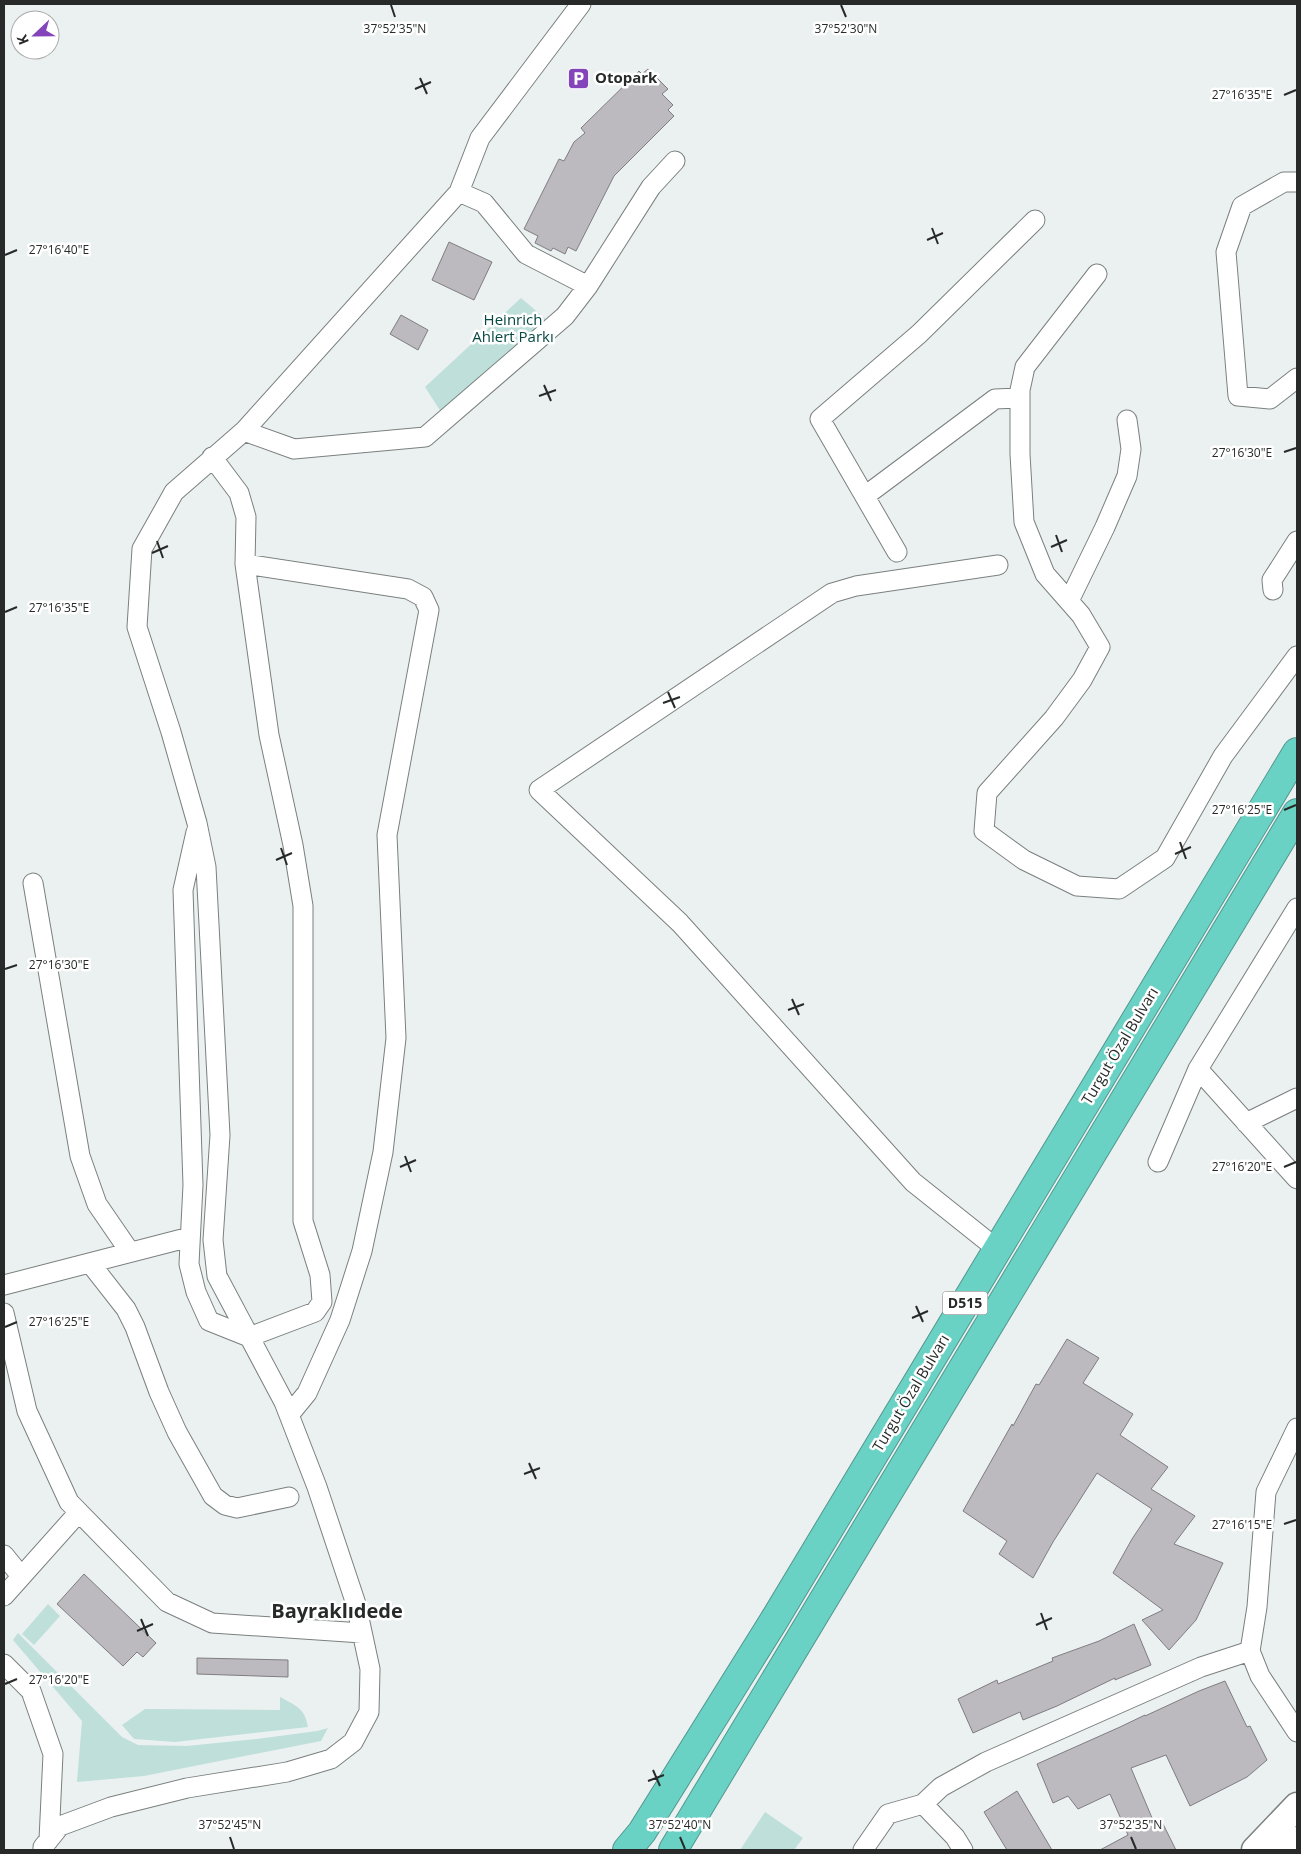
<svg xmlns="http://www.w3.org/2000/svg" width="1301" height="1854" font-family="'Open Sans',sans-serif">
	<style>
		.green { fill: #bfdfda }
		.building { fill: #bcbabf; stroke: #7f7d82 }
		.lines { fill: none; stroke-linecap: round; stroke-linejoin: round }
		.street-casing { stroke: #7a807f; stroke-width: 21 }
		.secondary-casing { stroke: #7a807f; stroke-width: 29 }
		.highway-casing { stroke: #52978e; stroke-width: 30 }
		.street { stroke: #fff; stroke-width: 19 }
		.secondary { stroke: #fff; stroke-width: 26 }
		.highway { stroke: #69d2c5; stroke-width: 28 }
		.ticks { fill: none; stroke: #272a29; stroke-width: 2 }
		.labels { text-anchor: middle; stroke-width: 5; stroke-linejoin: round; paint-order: stroke }
		.shield { fill: #fff; stroke: #686a69; stroke-width: 1 }
		.shield-label { font-size: 14px; font-weight: bold; fill: #272a29 }
		.poi-label { font-size: 15px; font-weight: bold; fill: #272a29; stroke: #fff; text-anchor: start }
		.park-label { font-size: 15px; fill: #074943; stroke: #fff }
		.street-label { font-size: 15px; fill: #272a29; stroke: #fff }
		.district-label { font-size: 20px; font-weight: bold; fill: #272a29; stroke: #fff }
		.ticks-label { font-size: 12px; text-anchor: middle; fill: #272a29; stroke: #fff; stroke-width: 5; stroke-linejoin: round; paint-order: stroke }
	</style>
	<rect width="100%" height="100%" fill="#ebf1f0"/>
	<path class="green" d="M 521,298 L 548,321 L 441,412 L 425,387 Z
		M 48,1604 L 60,1616 L 34,1645 L 22,1634 Z
		M 18,1633 L 122,1737 L 138,1745 L 187,1746 L 257,1739 L 317,1731 L 328,1728 L 321,1741 L 144,1776 L 77,1782 L 82,1721 L 13,1640 Z
		M 280,1697 C 296,1706 305,1708 308,1727 L 175,1742 L 134,1739 L 122,1725 L 145,1709 L 280,1710 Z
		M 765,1812 L 803,1838 L 794,1850 L 740,1850 Z"/>
	<path class="building" d="M 648,69 L 668,89 L 662,94 L 673,105 L 668,110 L 674,116 L 614,176 L 576,251 L 568,247 L 565,254 L 553,248 L 551,251 L 535,243 L 538,236 L 524,229 L 559,159 L 564,161 L 574,142 L 585,133 L 581,128 L 639,71 L 642,74 Z
		M 449,242 L 492,262 L 474,300 L 432,280 Z
		M 401,315 L 428,330 L 418,350 L 390,334 Z
		M 1067,1339 L 1099,1358 L 1083,1383 L 1133,1414 L 1120,1435 L 1168,1467 L 1151,1489 L 1195,1516 L 1174,1544 L 1223,1563 L 1196,1620 L 1169,1650 L 1142,1620 L 1163,1610 L 1113,1573 L 1132,1539 L 1152,1509 L 1097,1473 L 1053,1542 L 1033,1578 L 999,1554 L 1007,1541 L 963,1511 L 1012,1424 L 1013,1426 L 1036,1384 L 1039,1385 Z
		M 84,1574 L 156,1643 L 143,1657 L 137,1652 L 123,1666 L 57,1604 Z
		M 1134,1624 L 1151,1665 L 1115,1680 L 1115,1678 L 1057,1706 L 1023,1720 L 1020,1712 L 973,1733 L 958,1699 L 997,1680 L 998,1684 L 1053,1661 L 1052,1658 L 1099,1641 Z
		M 197,1658 L 288,1660 L 288,1677 L 197,1674 Z
		M 1225,1681 L 1247,1727 L 1250,1726 L 1267,1760 L 1247,1777 L 1190,1806 L 1166,1755 L 1131,1768 L 1155,1825 L 1162,1822 L 1176,1850 L 1100,1850 L 1128,1835 L 1110,1794 L 1078,1809 L 1068,1796 L 1053,1803 L 1037,1764 L 1120,1727 L 1145,1715 L 1145,1716 L 1199,1691 Z
		M 1017,1791 L 1027,1808 L 1052,1850 L 1007,1850 L 984,1812 Z"/>
	<g class="lines">
		<defs>
			<path id="street" d="M 1297,182 L 1284,182 L 1242,206 L 1226,252 L 1238,396 L 1270,399 L 1297,378
				M 459,192 L 484,203 L 526,254 L 588,286
				M 1097,274 L 1025,367 L 1020,390 L 1020,454 L 1024,522 L 1045,574 L 1081,615 L 1100,647 L 1082,680 L 1054,718 L 987,793 L 984,831 L 1024,860 L 1077,886 L 1119,889 L 1165,858 L 1223,756 L 1297,656
				M 244,431 L 294,449 L 425,437 L 565,316 L 588,286 L 651,187 L 675,161
				M 865,496 L 995,399 L 1020,398
				M 897,552 L 820,419 L 919,334 L 1035,220
				M 245,564 L 408,589 L 423,597 L 429,610 L 387,835 L 396,1038 L 383,1152 L 362,1251 L 340,1320 L 307,1393 L 289,1415
				M 1273,590 L 1272,580 L 1297,541
				M 1069,601 L 1105,527 L 1127,476 L 1131,449 L 1127,420
				M 196,832 L 183,890 L 193,1185 L 189,1264 L 196,1292 L 209,1321 L 249,1337 L 315,1312 L 322,1302 L 320,1275 L 303,1221 L 303,906 L 293,845 L 269,735 L 245,564 L 246,517 L 239,493 L 212,457
				M 33,883 L 80,1156 L 97,1204 L 130,1252
				M 1198,1069 L 1297,1179
				M 1246,1123 L 1297,1098
				M 1158,1162 L 1198,1069 L 1297,908
				M 997,1249 L 913,1182 L 680,923 L 539,790 L 832,593 L 856,586 L 998,565
				M 90,1263 L 126,1309 L 135,1327 L 159,1392 L 177,1432 L 213,1496 L 225,1505 L 237,1508 L 289,1497
				M 4,1285 L 190,1237
				M 4,1313 L 27,1411 L 69,1502 L 167,1602 L 212,1623 L 362,1633
				M 1297,1428 L 1266,1492 L 1257,1607 L 1250,1651 L 1260,1676 L 1297,1732
				M 4,1555 L 21,1576
				M 4,1596 L 79,1512
				M 4,1664 L 31,1691 L 53,1754 L 49,1840
				M 923,1804 L 941,1787 L 986,1762 L 1201,1667 L 1250,1651
				M 43,1850 L 43,1847 L 60,1826 L 111,1807 L 187,1788 L 287,1772 L 331,1759 L 353,1742 L 369,1712 L 370,1669 L 356,1604 L 317,1487 L 284,1402 L 217,1276 L 213,1240 L 220,1135 L 206,867 L 197,823 L 171,732 L 137,627 L 142,549 L 174,492 L 244,431 L 459,192 L 480,138 L 581,4
				M 863,1850 L 888,1814 L 923,1804 L 955,1837 L 963,1850"/>
			<path id="secondary" d="M 1255,1850 L 1297,1806
				M 1287,1850 L 1297,1840"/>
			<path id="highway" d="M 627,1850 L 642,1832 L 773,1622 L 1297,752
				M 673,1850 L 1297,813"/>
		</defs>
		<use href="#street" class="street-casing"/>
		<use href="#secondary" class="secondary-casing"/>
		<use href="#highway" class="highway-casing"/>
		<use href="#street" class="street"/>
		<use href="#secondary" class="secondary"/>
		<use href="#highway" class="highway"/>
	</g>
	<path class="ticks" d="M 391,5 L 395,17M 841,5 L 846,17M 420,78 L 427,94M 415,89 L 431,82M 1284,95 L 1296,90M 932,228 L 938,244M 927,240 L 943,233M 5,255 L 17,250M 544,385 L 551,401M 539,396 L 556,390M 1284,452 L 1296,448M 1056,535 L 1062,552M 157,541 L 163,558M 1051,547 L 1067,540M 152,553 L 168,546M 5,612 L 17,607M 668,692 L 675,708M 663,703 L 680,697M 1284,810 L 1296,805M 1180,842 L 1186,859M 281,848 L 287,865M 1175,854 L 1191,847M 276,860 L 292,853M 5,969 L 17,965M 792,999 L 799,1015M 788,1010 L 804,1004M 405,1156 L 411,1172M 400,1167 L 416,1160M 1284,1167 L 1296,1162M 916,1306 L 923,1322M 912,1318 L 928,1311M 5,1327 L 17,1322M 529,1463 L 536,1479M 524,1474 L 540,1468M 1284,1524 L 1296,1520M 1041,1613 L 1047,1630M 141,1619 L 148,1636M 1036,1625 L 1052,1618M 137,1631 L 153,1624M 5,1684 L 17,1679M 653,1770 L 660,1786M 648,1781 L 664,1775M 230,1837 L 234,1849M 680,1837 L 685,1849M 1131,1837 L 1136,1849"/>
	<defs>
		<symbol id="parking-square" viewBox="-11 -11 22 22"><rect x="-9" y="-9" width="18" height="18" rx="4" fill="#8445ba" stroke="#fff"/><path d="M-3.5-5.5H1a3.5 3.5 0 0 1 0 7H-1V5.5H-3.5ZM-1-3.4V-.6H.8a1.4 1.4 0 0 0 0-2.8Z" fill="#fff"/></symbol>
	</defs>
	<g fill-rule="evenodd">
		<use href="#parking-square" x="566" y="66" width="25" height="25"/>
	</g>
	<g class="labels">
		<rect class="shield" x="942.5" y="1291.5" width="45" height="23" rx="4"/>
		<g class="shield-label">
			<text x="965" y="1308">D515</text>
		</g>
		<g class="poi-label">
			<text x="595" y="83">Otopark</text>
		</g>
		<g class="park-label">
			<text x="513" y="325">Heinrich<tspan x="513" dy="17">Ahlert Parkı</tspan></text>
		</g>
		<g class="street-label">
			<text transform="translate(1120 1046) rotate(-59)" y="5">Turgut Özal Bulvarı</text>
			<text transform="translate(911 1393) rotate(-59)" y="5">Turgut Özal Bulvarı</text>
		</g>
		<g class="district-label">
			<text x="337" y="1618">Bayraklıdede</text>
		</g>
	</g>
	<g class="ticks-label">
		<text x="395" y="33">37°52'35"N</text>
		<text x="846" y="33">37°52'30"N</text>
		<text x="1242" y="99">27°16'35"E</text>
		<text x="59" y="254">27°16'40"E</text>
		<text x="1242" y="457">27°16'30"E</text>
		<text x="59" y="612">27°16'35"E</text>
		<text x="1242" y="814">27°16'25"E</text>
		<text x="59" y="969">27°16'30"E</text>
		<text x="1242" y="1171">27°16'20"E</text>
		<text x="59" y="1326">27°16'25"E</text>
		<text x="1242" y="1529">27°16'15"E</text>
		<text x="59" y="1684">27°16'20"E</text>
		<text x="230" y="1829">37°52'45"N</text>
		<text x="680" y="1829">37°52'40"N</text>
		<text x="1131" y="1829">37°52'35"N</text>
	</g>
	<rect width="1301" height="1854" fill="none" stroke="#272a29" stroke-width="10"/>
	<g transform="translate(35 35) rotate(248)"><circle r="24" fill="#ffffff" stroke="#a9aaa9"/>
	<path d="M0-4L9 19L0 12L-9 19Z" fill="#8445ba"/>
	<text y="-8" font-size="14" font-weight="bold" text-anchor="middle" fill="#272a29">K</text>
	</g>
</svg>
